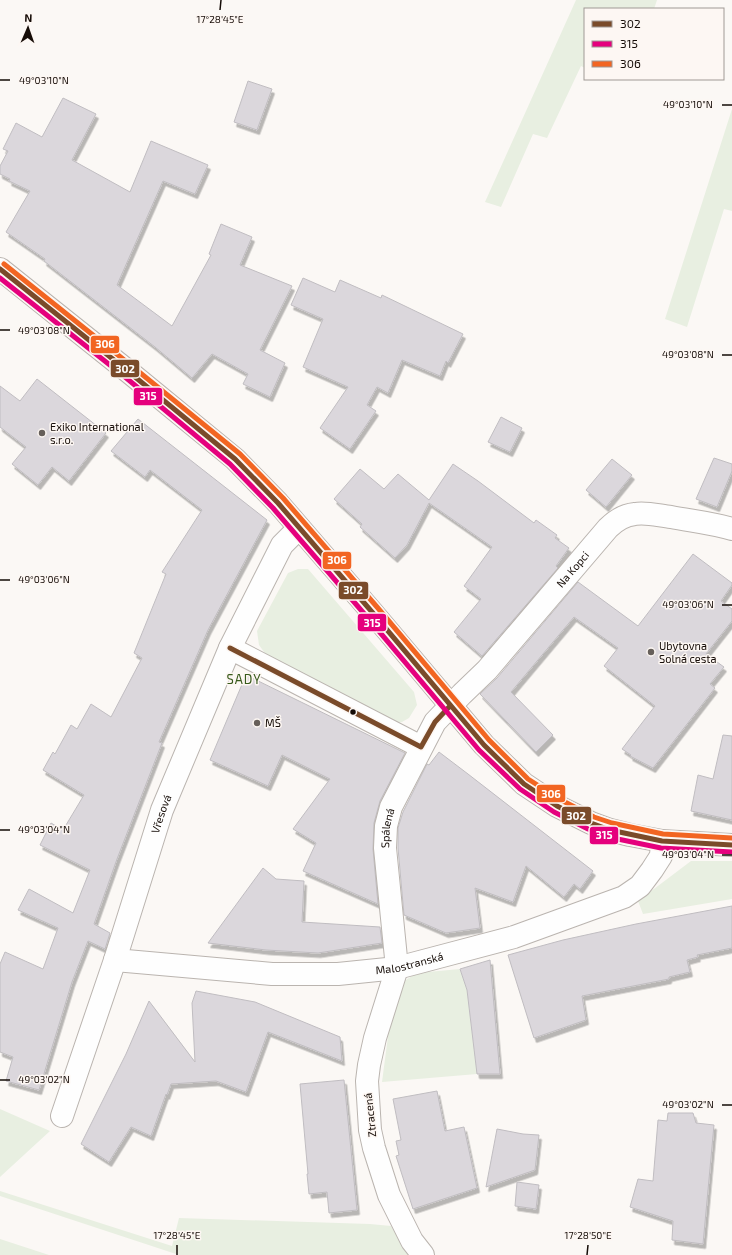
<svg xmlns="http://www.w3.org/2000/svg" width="732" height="1255" font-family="'Exo 2',sans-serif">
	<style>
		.green { fill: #e8efe1 }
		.building { fill: #dbd7dc; stroke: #c0bdc1; filter: url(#shadow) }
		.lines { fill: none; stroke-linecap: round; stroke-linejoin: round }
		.minor-casing { stroke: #bab4af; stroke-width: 24 }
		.minor { stroke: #fefefe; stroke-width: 22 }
		.bus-1-casing { stroke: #fdf7f3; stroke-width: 8 }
		.bus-2-casing { stroke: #fdf7f3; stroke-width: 8 }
		.bus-3-casing { stroke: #fdf7f3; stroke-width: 8 }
		.bus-1 { stroke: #7a4b2a; stroke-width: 5 }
		.bus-2 { stroke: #e5007d; stroke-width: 5 }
		.bus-3 { stroke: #f26522; stroke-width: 5 }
		.ticks { fill: none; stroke: #150c07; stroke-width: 1.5 }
		.poi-dot { fill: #665f5a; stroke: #fdf7f3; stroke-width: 1.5 }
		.bus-dot { fill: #150c07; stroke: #fdf7f3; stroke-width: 1.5 }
		.labels { text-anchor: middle; stroke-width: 3; stroke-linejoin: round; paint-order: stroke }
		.poi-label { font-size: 11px; fill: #150c07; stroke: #fdf7f3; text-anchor: start }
		.street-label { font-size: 11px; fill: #150c07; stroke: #fdf7f3 }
		.quarter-label { font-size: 13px; letter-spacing: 1px; fill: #375a1b; stroke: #fdf7f3 }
		.ticks-label { font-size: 10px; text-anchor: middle; fill: #150c07; stroke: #fdf7f3; stroke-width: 3; stroke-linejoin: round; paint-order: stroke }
		.line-badge { stroke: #fdf7f3; stroke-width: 1.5 }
		.badge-label { font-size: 11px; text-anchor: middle; font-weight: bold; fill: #fff }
	</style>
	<defs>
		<filter id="shadow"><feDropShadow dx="2.5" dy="4.5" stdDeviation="0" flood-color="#0004"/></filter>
	</defs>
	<rect width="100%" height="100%" fill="#fbf8f5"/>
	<path class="green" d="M 576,0 L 657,0 L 654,9 L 585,9 L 585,68 L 581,66 L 547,138 L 533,134 L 501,207 L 485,202 Z
		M 732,109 L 732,211 L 724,209 L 687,327 L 665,319 Z
		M 298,569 L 308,569 L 414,692 L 417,705 L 409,718 L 402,722 L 392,724 L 272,663 L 259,645 L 257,631 L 288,573 Z
		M 691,861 L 732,861 L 732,899 L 643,914 L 638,901 Z
		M 460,969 L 467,990 L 477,1074 L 382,1082 L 390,1021 L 404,981 L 417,973 Z
		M 0,1109 L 50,1131 L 0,1177 Z
		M 0,1191 L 172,1246 L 179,1218 L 370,1224 L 391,1226 L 409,1255 L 179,1255 L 0,1196 Z
		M 0,1239 L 49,1255 L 0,1255 Z"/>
	<path class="building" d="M 248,81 L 272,89 L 257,130 L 234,122 Z
		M 63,98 L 96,114 L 72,160 L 130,192 L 151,141 L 208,165 L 195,194 L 163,181 L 117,285 L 172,326 L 211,255 L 209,254 L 221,224 L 252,237 L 240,265 L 292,286 L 260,350 L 285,363 L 270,397 L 243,384 L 248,374 L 212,354 L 192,378 L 155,347 L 44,261 L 45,259 L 6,232 L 30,191 L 9,181 L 10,179 L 0,174 L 0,166 L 8,151 L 3,149 L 16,123 L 42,137 Z
		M 303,278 L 335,292 L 340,280 L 381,298 L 382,295 L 463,334 L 448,363 L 446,361 L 440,376 L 402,360 L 388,393 L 377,387 L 367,405 L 376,411 L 350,449 L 320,428 L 348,387 L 303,367 L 323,319 L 291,305 Z
		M 37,379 L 106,433 L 69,481 L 52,467 L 38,485 L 12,464 L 26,447 L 0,427 L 0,386 L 20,401 Z
		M 501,417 L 522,428 L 510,452 L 488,442 Z
		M 138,419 L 267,520 L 208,630 L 159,742 L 162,743 L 117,859 L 94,924 L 110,933 L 105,949 L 88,941 L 72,982 L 39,1090 L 6,1081 L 13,1057 L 0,1052 L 0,964 L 5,952 L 43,969 L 58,928 L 18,910 L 29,889 L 73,913 L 90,870 L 40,845 L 51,823 L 63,830 L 84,795 L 43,770 L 53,752 L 55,754 L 71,725 L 77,729 L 91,704 L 111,717 L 142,658 L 134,653 L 166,574 L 162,572 L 202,510 L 150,470 L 145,477 L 111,451 Z
		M 714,458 L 732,464 L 732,471 L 717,507 L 696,499 Z
		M 612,459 L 632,475 L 606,507 L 586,490 Z
		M 453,464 L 478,481 L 534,523 L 536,520 L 557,535 L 555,538 L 569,548 L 556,566 L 558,568 L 482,656 L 454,632 L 481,599 L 464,586 L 492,547 L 429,503 L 407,545 L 395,558 L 360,527 L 362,524 L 334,499 L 360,469 L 384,489 L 398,474 L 429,500 Z
		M 693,554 L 732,583 L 732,585 L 721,601 L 732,609 L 732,621 L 706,654 L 724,667 L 710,684 L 715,688 L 653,768 L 630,756 L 631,755 L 622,749 L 655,706 L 604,666 L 618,648 L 574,617 L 511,692 L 553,735 L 536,752 L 480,694 L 497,678 L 578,582 L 638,626 Z
		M 246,675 L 405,753 L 380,801 L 374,823 L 373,849 L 378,904 L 303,871 L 316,843 L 293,829 L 330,779 L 282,755 L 268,786 L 210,760 Z
		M 723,735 L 732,736 L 732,820 L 691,811 L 698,775 L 713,779 Z
		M 439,752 L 468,774 L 593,871 L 580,889 L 574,884 L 564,897 L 526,866 L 513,902 L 475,888 L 480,928 L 446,933 L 404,915 L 398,848 L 398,828 L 403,812 L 427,764 L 429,765 Z
		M 263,868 L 276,879 L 304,881 L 302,922 L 380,927 L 382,943 L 318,953 L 266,950 L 208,943 Z
		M 732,906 L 732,948 L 697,955 L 698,957 L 687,960 L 690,972 L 669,977 L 669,979 L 582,996 L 586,1020 L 534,1038 L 508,955 L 563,940 L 636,924 Z
		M 490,960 L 500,1074 L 477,1074 L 467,990 L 460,969 Z
		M 196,991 L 255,1002 L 340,1037 L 342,1061 L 268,1032 L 246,1092 L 216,1081 L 171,1084 L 167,1095 L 166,1094 L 151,1136 L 131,1127 L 109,1162 L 81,1144 L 126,1054 L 149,1001 L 195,1062 L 192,1003 Z
		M 344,1080 L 357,1210 L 329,1213 L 327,1192 L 309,1194 L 307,1174 L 308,1174 L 300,1084 Z
		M 437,1091 L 445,1131 L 464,1127 L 477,1188 L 413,1209 L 396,1156 L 399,1155 L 396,1141 L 401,1140 L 393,1099 Z
		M 668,1113 L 693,1113 L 696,1123 L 714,1125 L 703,1244 L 672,1240 L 673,1221 L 630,1207 L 638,1179 L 653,1181 L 658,1120 L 667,1121 Z
		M 497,1129 L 523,1134 L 539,1135 L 535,1170 L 486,1187 Z
		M 517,1182 L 539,1185 L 536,1209 L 515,1206 Z"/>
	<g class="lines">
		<defs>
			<g id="minor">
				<path d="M 0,269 L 129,372 L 235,459 L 278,503 L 372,612 L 484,745 L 524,784 L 557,806 L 591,823 L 610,830 L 630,835 L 662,841 L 732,845"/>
				<path d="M 230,648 L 421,747"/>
				<path id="s1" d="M 115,960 L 272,974 L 338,974 L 397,968 L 514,937 L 624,897 L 640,886 L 652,870 L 661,856 L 662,841"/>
				<path id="s2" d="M 62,1116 L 115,960 L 162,810 L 230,648 L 282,545 L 299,528"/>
				<path id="s3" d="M 423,1255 L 412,1241 L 389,1195 L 374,1148 L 370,1130 L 367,1081 L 369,1065 L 375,1038 L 397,968 L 385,848 L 386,826 L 391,807 L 435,722 L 462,694 L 487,670 L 608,528 C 615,521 624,515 635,514 C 647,512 660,516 671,517 C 692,521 712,523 732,529"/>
			</g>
		</defs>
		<use href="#minor" class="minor-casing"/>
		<use href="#minor" class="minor"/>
		<defs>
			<path id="bus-1" d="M 0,269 L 129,372 L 235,459 L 278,503 L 372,612 L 484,745 L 524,784 L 557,806 L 591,823 L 610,830 L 662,841 L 732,845
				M 230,648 L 421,747 L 435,722 L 450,706"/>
			<path id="bus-2" d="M 0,278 L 125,377 L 230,464 L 273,508 L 367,617 L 479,750 L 520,789 L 554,812 L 588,829 L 608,837 L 661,848 L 732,852"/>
			<path id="bus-3" d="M 4,264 L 133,367 L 240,454 L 283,498 L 377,607 L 489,740 L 528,779 L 561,800 L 594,817 L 612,823 L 663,834 L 732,838"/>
		</defs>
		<use href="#bus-1" class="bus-1-casing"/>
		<use href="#bus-2" class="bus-2-casing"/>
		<use href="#bus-3" class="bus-3-casing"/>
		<use href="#bus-1" class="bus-1"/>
		<use href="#bus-2" class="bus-2"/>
		<use href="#bus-3" class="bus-3"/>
	</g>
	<path class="ticks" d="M 220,10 L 221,0M 0,80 L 10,80M 722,105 L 732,105M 0,330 L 10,330M 722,355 L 732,355M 0,580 L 10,580M 722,605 L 732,605M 0,830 L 10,830M 722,855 L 732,855M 0,1080 L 10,1080M 722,1105 L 732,1105M 177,1255 L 177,1245M 587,1255 L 588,1245"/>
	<g class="poi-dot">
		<circle cx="42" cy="433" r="4"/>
		<circle cx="651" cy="652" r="4"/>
		<circle cx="257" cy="723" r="4"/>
	</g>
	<circle class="bus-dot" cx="353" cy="712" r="3.5"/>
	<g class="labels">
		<g class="poi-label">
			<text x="50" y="431">Exiko International<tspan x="50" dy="13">s.r.o.</tspan></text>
			<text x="659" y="650">Ubytovna<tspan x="659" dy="13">Solná cesta</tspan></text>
			<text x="265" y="727">MŠ</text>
		</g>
		<g class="street-label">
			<text dy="4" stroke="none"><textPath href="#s3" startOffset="767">Na Kopci</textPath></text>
			<text dy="4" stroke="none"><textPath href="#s2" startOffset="318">Vřesová</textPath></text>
			<text dy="4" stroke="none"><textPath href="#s3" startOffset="444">Spálená</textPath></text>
			<text dy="4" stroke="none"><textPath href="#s1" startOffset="296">Malostranská</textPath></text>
			<text transform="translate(370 1115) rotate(-96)" y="4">Ztracená</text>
		</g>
		<g class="quarter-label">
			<text x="244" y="684">SADY</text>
		</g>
	</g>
	<g class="ticks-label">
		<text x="220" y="23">17°28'45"E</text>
		<text x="44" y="84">49°03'10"N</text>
		<text x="688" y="108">49°03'10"N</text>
		<text x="44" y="334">49°03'08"N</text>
		<text x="688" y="358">49°03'08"N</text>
		<text x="44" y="583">49°03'06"N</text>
		<text x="688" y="608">49°03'06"N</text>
		<text x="44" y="833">49°03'04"N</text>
		<text x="688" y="858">49°03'04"N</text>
		<text x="44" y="1083">49°03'02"N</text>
		<text x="688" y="1108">49°03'02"N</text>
		<text x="177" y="1239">17°28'45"E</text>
		<text x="588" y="1239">17°28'50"E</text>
	</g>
	<g class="line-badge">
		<rect x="90" y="335" width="30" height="19" rx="4" fill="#f26522"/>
		<rect x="110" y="359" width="30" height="19" rx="4" fill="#7a4b2a"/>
		<rect x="133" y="387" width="30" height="19" rx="4" fill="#e5007d"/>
		<rect x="322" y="551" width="30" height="19" rx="4" fill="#f26522"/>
		<rect x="338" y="581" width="31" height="19" rx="4" fill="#7a4b2a"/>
		<rect x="357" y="613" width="30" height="19" rx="4" fill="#e5007d"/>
		<rect x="536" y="784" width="30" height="19" rx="4" fill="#f26522"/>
		<rect x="561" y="806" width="31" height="19" rx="4" fill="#7a4b2a"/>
		<rect x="589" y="826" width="30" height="19" rx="4" fill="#e5007d"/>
	</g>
	<g class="badge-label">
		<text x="105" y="348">306</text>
		<text x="125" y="373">302</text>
		<text x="148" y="400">315</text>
		<text x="337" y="564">306</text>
		<text x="353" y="594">302</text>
		<text x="372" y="627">315</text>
		<text x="551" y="798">306</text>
		<text x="576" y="820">302</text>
		<text x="604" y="839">315</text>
	</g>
	<rect x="584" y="8" width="140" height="72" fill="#fdf7f3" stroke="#a09995"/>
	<rect x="592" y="21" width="20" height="6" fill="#7a4b2a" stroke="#a09995"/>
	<text x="620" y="28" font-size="12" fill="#150c07">302</text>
	<rect x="592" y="41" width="20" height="6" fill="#e5007d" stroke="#a09995"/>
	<text x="620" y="48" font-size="12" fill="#150c07">315</text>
	<rect x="592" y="61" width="20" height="6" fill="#f26522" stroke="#a09995"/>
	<text x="620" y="68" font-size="12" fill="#150c07">306</text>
	<g transform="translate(28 28) rotate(2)" stroke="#fdf7f3" stroke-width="3" paint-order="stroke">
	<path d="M0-3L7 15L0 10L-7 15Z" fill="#150c07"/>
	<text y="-6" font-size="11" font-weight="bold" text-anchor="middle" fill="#150c07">N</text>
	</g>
</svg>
